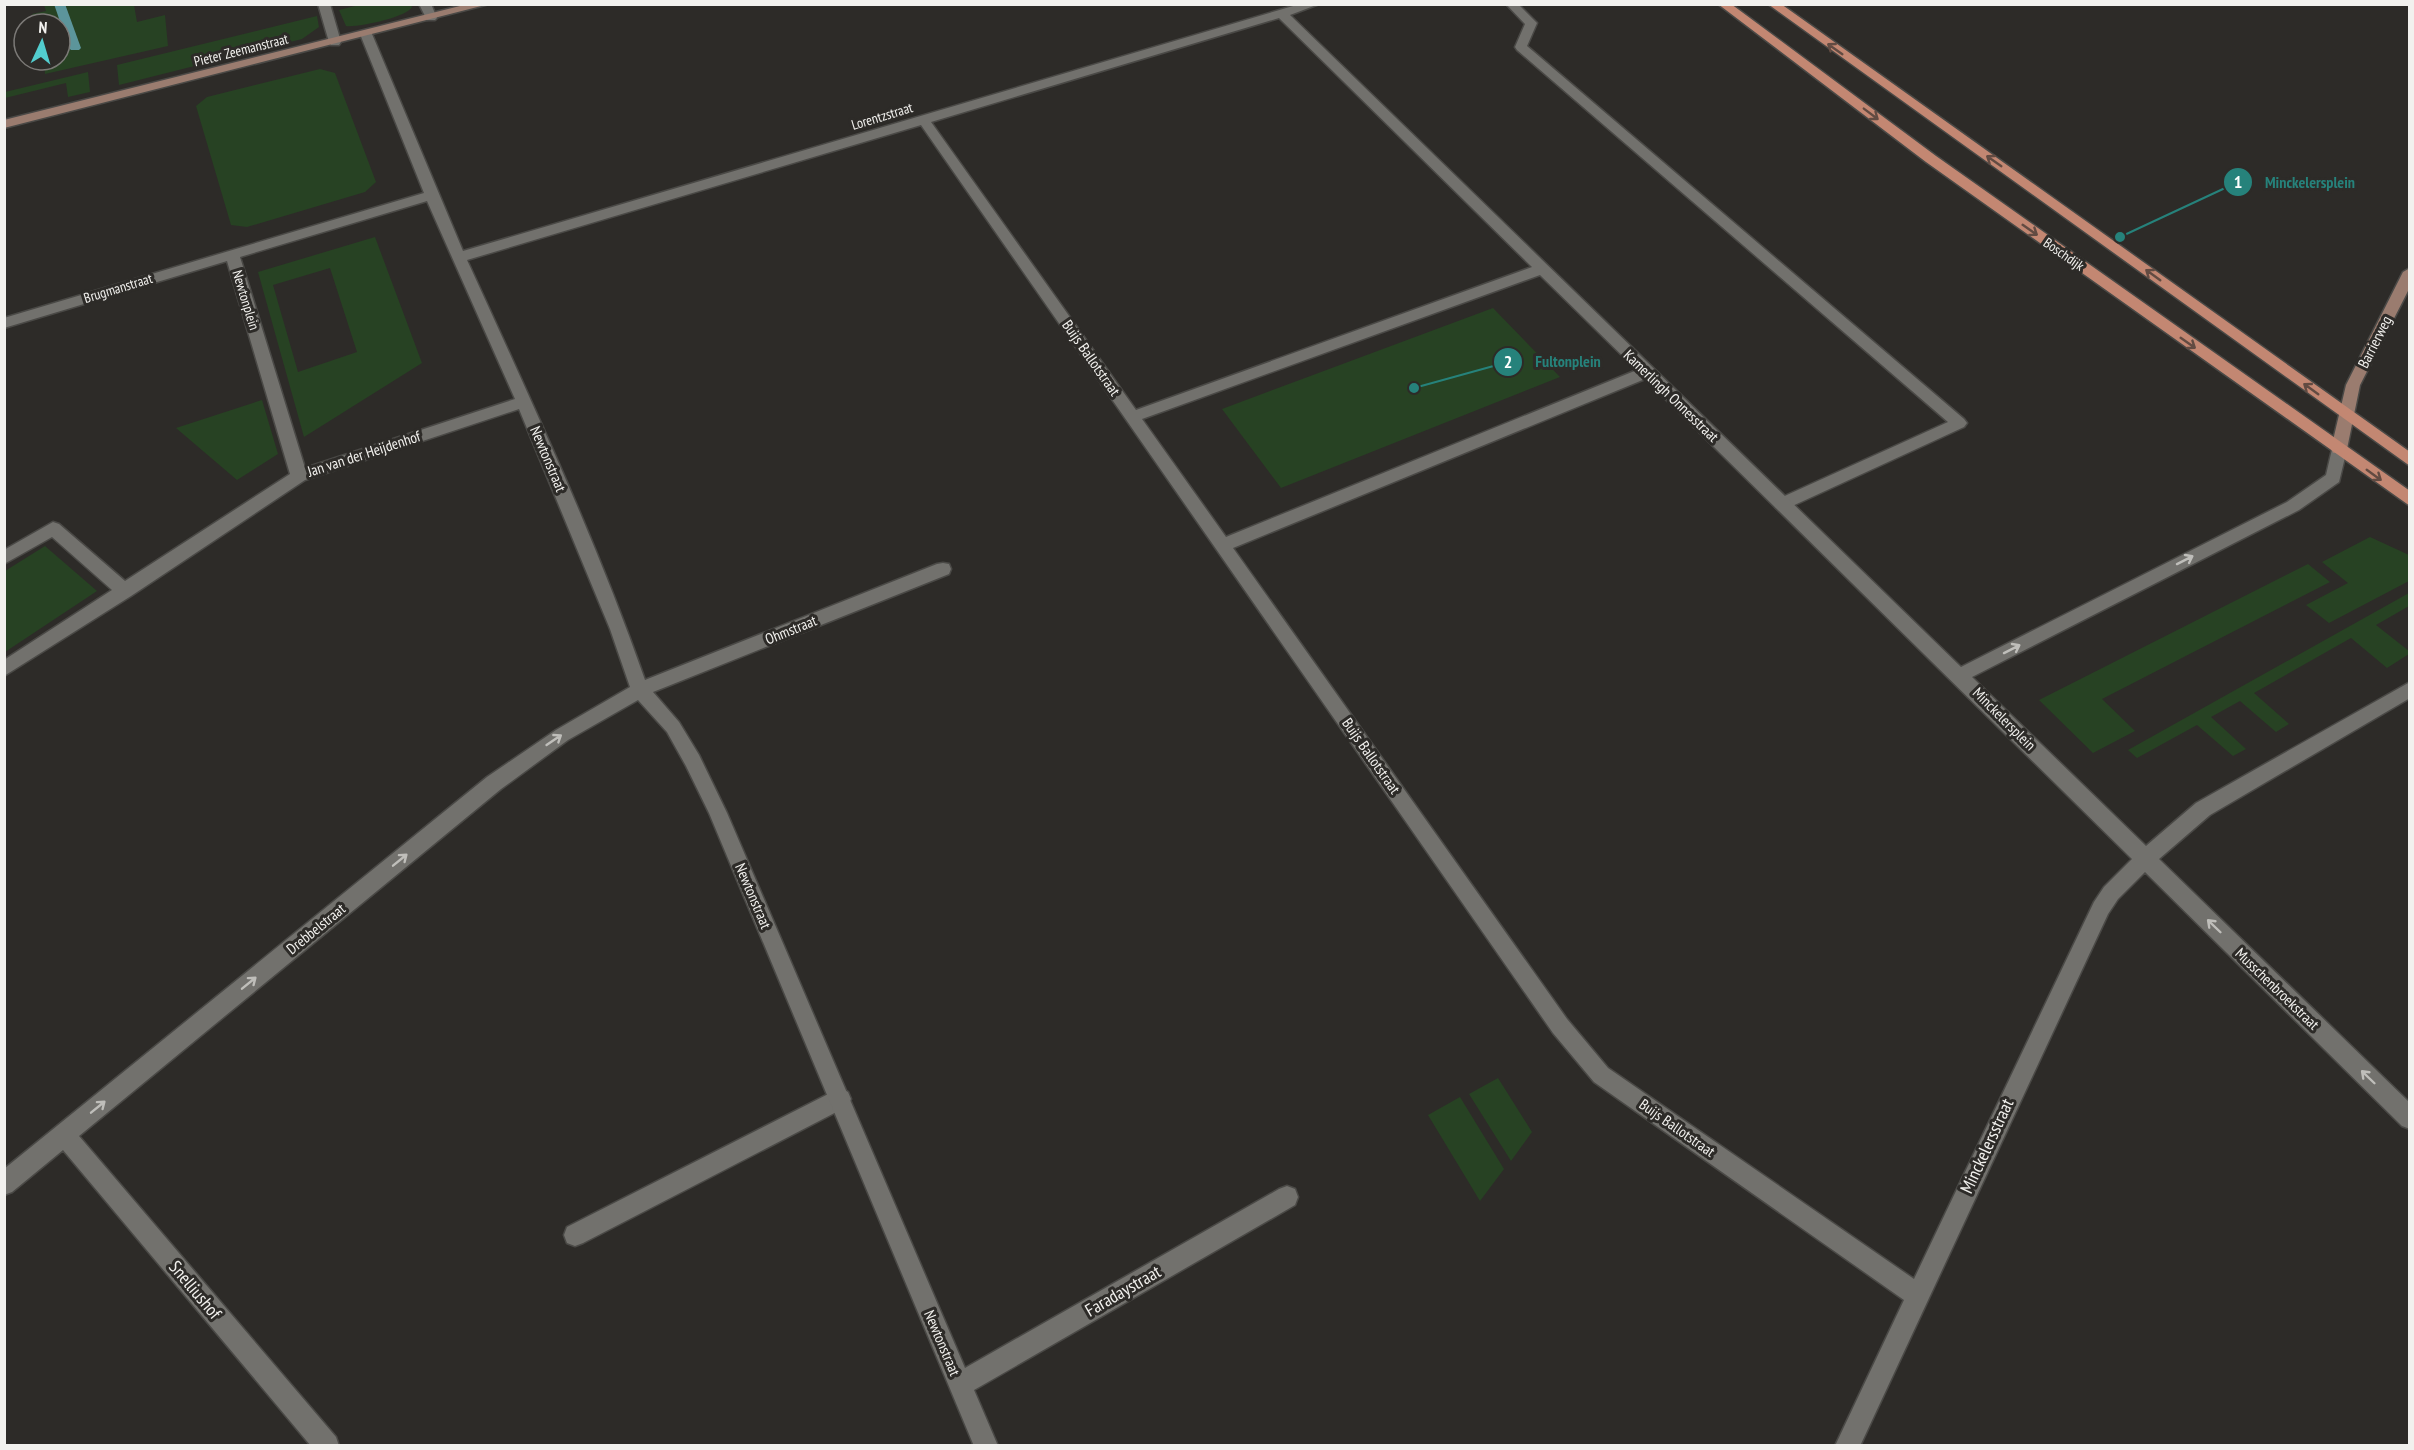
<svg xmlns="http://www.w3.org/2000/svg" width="2414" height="1450" font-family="'PT Sans Narrow',sans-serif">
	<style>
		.green { fill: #274223; fill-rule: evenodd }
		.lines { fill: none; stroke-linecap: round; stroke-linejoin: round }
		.stream { fill: #5c959b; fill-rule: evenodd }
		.lane-casing { stroke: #4a4946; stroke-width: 3 }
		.street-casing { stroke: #4a4946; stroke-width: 3 }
		.secondary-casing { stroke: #4a4946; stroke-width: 3 }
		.primary-casing { stroke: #4a4946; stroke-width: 3 }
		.lane { fill: #72716d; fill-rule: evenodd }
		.street { fill: #72716d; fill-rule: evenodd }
		.secondary { fill: #9a7c6f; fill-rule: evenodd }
		.primary { fill: #c38772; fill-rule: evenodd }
		.oneway { stroke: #624b42 }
		.oneway2 { stroke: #bfbeba }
		.labels { text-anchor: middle; stroke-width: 6; stroke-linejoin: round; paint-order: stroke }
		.far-street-label { font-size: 14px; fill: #f2f1ee; stroke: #2d2b28 }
		.street-label { font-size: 15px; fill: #f2f1ee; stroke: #2d2b28 }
		.near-street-label { font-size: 18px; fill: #f2f1ee; stroke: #2d2b28 }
		.leader { fill: none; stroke: #26827b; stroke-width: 2 }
		.callout-dot { fill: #26827b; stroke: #2d2b28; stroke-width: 2 }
		.mark-label { font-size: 18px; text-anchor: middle; font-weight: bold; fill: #fff }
		.callout-label { font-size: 16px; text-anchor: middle; font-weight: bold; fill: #26827b; stroke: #2d2b28; stroke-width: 6; stroke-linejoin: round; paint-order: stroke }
	</style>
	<rect width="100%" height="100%" fill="#2d2b28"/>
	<path class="green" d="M 363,4 L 411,5 L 412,7 C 407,17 357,28 346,26 L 339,10 Z
		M 44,5 L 134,5 L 137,22 L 165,15 L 168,46 L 45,74 L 44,60 L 60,60 L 60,24 L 37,24 L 32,14 L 46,11 Z
		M 317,16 L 319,27 L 302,39 L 119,85 L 117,65 Z
		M 320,69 L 335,73 L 376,182 L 365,192 L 247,227 L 231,225 L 196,106 L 207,97 Z
		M 88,72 L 90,92 L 68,97 L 66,83 L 5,98 L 5,92 Z
		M 375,237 L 422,363 L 304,437 L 258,272 ZM 330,268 L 357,352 L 298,372 L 273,285 Z
		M 1493,308 L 1560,377 L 1281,488 L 1222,409 Z
		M 262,400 L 278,454 L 237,480 L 176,428 Z
		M 2370,537 L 2409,555 L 2409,581 L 2329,623 L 2306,605 L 2348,583 L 2322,562 Z
		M 45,546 L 97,591 L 5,652 L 5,571 Z
		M 2308,564 L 2330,582 L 2102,699 L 2135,731 L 2093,753 L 2039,700 Z
		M 2409,593 L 2409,606 L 2376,625 L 2409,651 L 2409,654 L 2387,668 L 2351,638 L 2254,693 L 2289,724 L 2276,732 L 2240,701 L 2211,717 L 2246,749 L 2233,756 L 2197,725 L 2137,758 L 2128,750 Z
		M 1498,1078 L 1532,1132 L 1511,1161 L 1469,1094 Z
		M 1460,1097 L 1504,1169 L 1480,1201 L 1428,1115 Z"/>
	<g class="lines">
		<path class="stream" d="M 54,4 L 65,4 L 81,48 L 79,50 L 71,50 L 69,48 Z"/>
		<defs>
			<path id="lane" d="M 1506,4 L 1518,4 L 1537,23 L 1527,46 L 1964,419 L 1967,423 L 1964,427 L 1788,508 L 1776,508 L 1774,504 L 1776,500 L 1948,422 L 1517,50 L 1515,47 L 1525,24 Z
				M 840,1088 L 848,1092 L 851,1099 L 848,1106 L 583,1243 L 575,1246 L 567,1243 L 564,1235 L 567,1227 Z"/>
			<path id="street" d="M 318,4 L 330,4 L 341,42 L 339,45 L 331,45 L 329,42 Z
				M 419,4 L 431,4 L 437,18 L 435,20 L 427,20 Z
				M 1300,4 L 1319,4 L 1290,15 L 1961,667 L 2287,502 L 2326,475 L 2333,445 L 2345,445 L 2347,449 L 2339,482 L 2299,510 L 1972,677 L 2146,846 L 2196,803 L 2410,682 L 2410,698 L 2210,815 L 2159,859 L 2410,1103 L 2410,1129 L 2402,1126 L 2145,872 L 2118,899 L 2108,914 L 1860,1446 L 1835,1446 L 1904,1300 L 1594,1082 L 1553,1033 L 921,125 L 467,260 C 530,398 595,537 645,680 L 937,564 L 943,563 L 949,564 L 951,569 L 949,574 L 653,692 L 679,722 L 699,755 L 727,813 L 965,1368 L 1279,1189 L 1287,1186 L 1295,1189 L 1298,1197 L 1295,1205 L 974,1390 L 998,1446 L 974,1446 L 709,813 L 686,766 L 667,732 L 638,700 L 568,740 L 501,789 L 79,1136 L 336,1437 L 339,1446 L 311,1446 L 63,1150 L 12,1192 L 4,1195 L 4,1169 L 487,777 L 556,730 L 630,687 L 610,629 L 519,409 L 305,480 L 131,596 L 4,676 L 4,660 L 112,590 L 52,537 L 4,564 L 4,550 L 53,522 L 59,524 L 125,581 L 290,474 L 227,261 L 4,328 L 4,318 L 424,193 L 360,34 L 366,30 L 372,34 L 463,251 ZM 1279,18 L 1532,267 L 1136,410 L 931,122 ZM 427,201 L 515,399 L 305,468 L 240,257 ZM 1540,275 L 1637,370 L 1226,537 L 1142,419 ZM 1645,379 L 2132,859 L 2104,887 L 2094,902 L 1914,1279 L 1608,1068 L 1567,1019 L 1233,548 Z"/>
			<path id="secondary" d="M 468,4 L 489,4 L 4,128 L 4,120 Z
				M 2410,268 L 2410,287 L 2360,385 L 2347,449 L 2345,453 L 2333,453 L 2331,449 L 2346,385 L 2403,272 Z"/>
			<path id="primary" d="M 1718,4 L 1731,4 L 1936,156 L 2410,491 L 2410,506 L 1926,162 Z
				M 1768,4 L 1781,4 L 2410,452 L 2410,466 Z"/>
		</defs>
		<use href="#lane" class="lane-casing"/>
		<use href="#street" class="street-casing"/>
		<use href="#secondary" class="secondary-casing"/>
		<use href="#primary" class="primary-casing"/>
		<use href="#lane" class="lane"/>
		<use href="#street" class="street"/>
		<use href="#secondary" class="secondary"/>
		<use href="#primary" class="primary"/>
	</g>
	<defs><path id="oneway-shaft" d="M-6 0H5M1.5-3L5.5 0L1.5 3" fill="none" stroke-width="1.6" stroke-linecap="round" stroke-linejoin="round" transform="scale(1.5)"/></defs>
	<g class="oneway">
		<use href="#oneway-shaft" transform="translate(1835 49) rotate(-145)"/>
		<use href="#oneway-shaft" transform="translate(1871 114) rotate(37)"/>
		<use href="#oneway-shaft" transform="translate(1994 161) rotate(-145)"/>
		<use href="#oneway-shaft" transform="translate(2030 230) rotate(35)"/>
		<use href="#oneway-shaft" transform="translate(2153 275) rotate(-144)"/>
		<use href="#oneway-shaft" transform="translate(2188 343) rotate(35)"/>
		<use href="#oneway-shaft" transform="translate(2311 389) rotate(-144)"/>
		<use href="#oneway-shaft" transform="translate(2374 475) rotate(36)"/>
	</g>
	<g class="oneway2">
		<use href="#oneway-shaft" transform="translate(2185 560) rotate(-27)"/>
		<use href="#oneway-shaft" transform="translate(2012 649) rotate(-27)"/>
		<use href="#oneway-shaft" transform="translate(554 740) rotate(-34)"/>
		<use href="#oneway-shaft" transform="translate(400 860) rotate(-39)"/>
		<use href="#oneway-shaft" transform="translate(2214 926) rotate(-136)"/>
		<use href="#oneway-shaft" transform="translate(249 983) rotate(-39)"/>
		<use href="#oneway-shaft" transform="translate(2368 1077) rotate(-136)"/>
		<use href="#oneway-shaft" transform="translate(98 1107) rotate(-39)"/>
	</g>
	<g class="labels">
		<g class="far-street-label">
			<text transform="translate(241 50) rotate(-14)" y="5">Pieter Zeemanstraat</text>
			<text transform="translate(882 116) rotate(-17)" y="5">Lorentzstraat</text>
			<text transform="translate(2064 254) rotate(35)" y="5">Boschdijk</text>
			<text transform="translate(118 288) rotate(-17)" y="5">Brugmanstraat</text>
			<text transform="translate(246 300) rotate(73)" y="5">Newtonplein</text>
		</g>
		<g class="street-label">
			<text transform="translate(2375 342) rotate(-63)" y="5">Barrierweg</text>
			<text transform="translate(1091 358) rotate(55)" y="5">Buijs Ballotstraat</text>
			<text transform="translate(1671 396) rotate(44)" y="5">Kamerlingh Onnesstraat</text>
			<text transform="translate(364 454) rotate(-18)" y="5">Jan van der Heijdenhof</text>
			<text transform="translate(548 459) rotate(67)" y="5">Newtonstraat</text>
			<text transform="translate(791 630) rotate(-22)" y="5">Ohmstraat</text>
			<text transform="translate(2004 719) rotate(45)" y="5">Minckelersplein</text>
			<text transform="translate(1371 756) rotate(55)" y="5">Buijs Ballotstraat</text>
			<text transform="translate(753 896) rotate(67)" y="5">Newtonstraat</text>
			<text transform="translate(316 929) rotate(-39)" y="5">Drebbelstraat</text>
			<text transform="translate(2277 989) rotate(44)" y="5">Musschenbroekstraat</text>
			<text transform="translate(1677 1128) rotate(35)" y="5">Buijs Ballotstraat</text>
			<text transform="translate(942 1343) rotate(67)" y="5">Newtonstraat</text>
		</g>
		<g class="near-street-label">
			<text transform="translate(1987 1146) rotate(-65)" y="6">Minckelersstraat</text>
			<text transform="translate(195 1290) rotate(50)" y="6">Snelliushof</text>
			<text transform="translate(1123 1291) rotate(-30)" y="6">Faradaystraat</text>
		</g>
	</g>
	<path class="leader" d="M2120 237L2238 182M1414 388L1508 362"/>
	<g class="callout-dot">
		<circle cx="2120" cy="237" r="6"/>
		<circle cx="1414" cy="388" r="6"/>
		<circle cx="2238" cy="182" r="15"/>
		<circle cx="1508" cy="362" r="15"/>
	</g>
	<g class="mark-label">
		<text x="2238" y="188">1</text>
		<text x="1508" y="368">2</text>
	</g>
	<g class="callout-label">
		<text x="2310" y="188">Minckelersplein</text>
		<text x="1568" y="367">Fultonplein</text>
	</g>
	<rect width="2414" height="1450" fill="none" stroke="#f2f1ee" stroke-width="12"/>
	<g transform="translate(42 42) rotate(4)"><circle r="28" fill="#2d2b28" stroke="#7c7a77" stroke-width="1.5"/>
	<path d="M0-4.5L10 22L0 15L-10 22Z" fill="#52cdce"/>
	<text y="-9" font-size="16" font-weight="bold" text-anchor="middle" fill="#f2f1ee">N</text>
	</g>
</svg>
